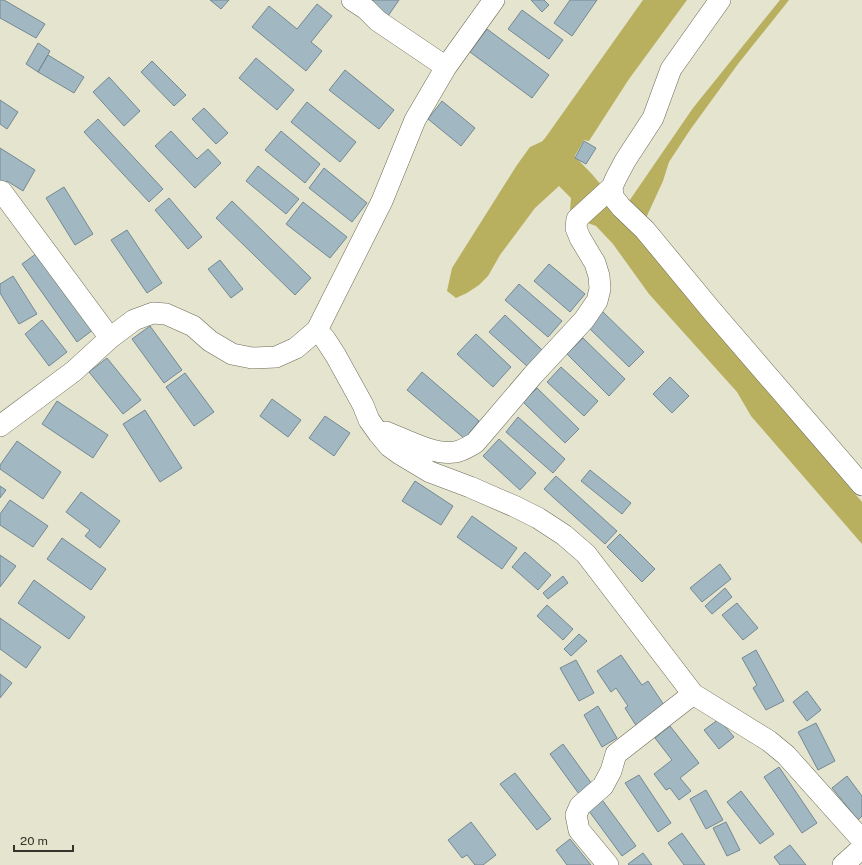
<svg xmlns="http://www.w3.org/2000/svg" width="862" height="865" font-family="'Public Sans',sans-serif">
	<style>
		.water { fill: #b8b05f }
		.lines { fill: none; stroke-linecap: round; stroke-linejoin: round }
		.canal { stroke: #b8b05f; stroke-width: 21 }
		.building { fill: #a1b7c2; stroke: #748993 }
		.minor-casing { stroke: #6c6b58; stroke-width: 22 }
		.minor { stroke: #fff; stroke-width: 21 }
	</style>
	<rect width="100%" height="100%" fill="#e5e4ce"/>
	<path class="water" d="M 643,0 L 687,0 L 629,79 L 589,141 L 584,140 L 573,159 L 566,176 L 578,182 L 593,198 L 578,212 L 570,210 L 571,198 L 559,186 L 535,208 L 500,255 L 488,276 L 479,285 L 467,293 L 456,298 L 447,291 L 452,268 L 517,165 L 530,147 L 543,141 Z
		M 780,0 L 789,0 L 738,64 L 690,130 L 669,162 L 663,181 L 646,218 L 625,207 L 693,108 Z
		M 603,205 L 619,221 L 632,225 L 641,230 L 639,239 L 862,502 L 862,544 L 751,416 L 737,392 L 649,294 L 613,244 L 596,226 L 585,222 Z"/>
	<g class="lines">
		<path class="canal" d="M 551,147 L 584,181 L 629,234"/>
	</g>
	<path class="building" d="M 0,0 L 4,0 L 45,24 L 36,38 L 0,18 Z
		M 210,0 L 229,0 L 221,9 Z
		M 364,0 L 399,0 L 388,16 Z
		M 531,0 L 544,0 L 549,5 L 542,12 Z
		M 570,0 L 597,0 L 572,36 L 554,23 Z
		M 317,4 L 332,16 L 311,42 L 322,51 L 306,71 L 252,27 L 269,6 L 297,29 Z
		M 522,10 L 563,40 L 549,59 L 508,29 Z
		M 487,29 L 549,75 L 532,98 L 470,52 Z
		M 38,43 L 50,51 L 38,72 L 26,64 Z
		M 48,55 L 84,77 L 74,93 L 38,72 Z
		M 256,58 L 294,90 L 277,110 L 239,78 Z
		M 152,61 L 186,95 L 174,106 L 141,72 Z
		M 345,70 L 394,110 L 379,129 L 329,90 Z
		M 109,77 L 140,111 L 124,126 L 93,92 Z
		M 0,100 L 18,112 L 7,129 L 0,124 Z
		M 442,101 L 475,128 L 461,146 L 428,119 Z
		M 307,102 L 356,142 L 340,162 L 291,122 Z
		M 204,108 L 228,133 L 216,144 L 192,119 Z
		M 98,119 L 163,189 L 149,202 L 84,132 Z
		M 171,131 L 197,159 L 208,149 L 221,163 L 195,188 L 155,146 Z
		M 281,131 L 320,164 L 305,183 L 265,150 Z
		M 584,141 L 596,148 L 586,164 L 575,158 Z
		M 0,148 L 35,170 L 23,191 L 7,181 L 4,185 L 0,182 Z
		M 258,166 L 299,199 L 286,214 L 246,181 Z
		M 324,168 L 367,203 L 352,222 L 309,188 Z
		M 64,187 L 93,234 L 75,245 L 46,198 Z
		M 169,198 L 202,237 L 188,249 L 155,210 Z
		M 232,201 L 311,278 L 295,295 L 216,218 Z
		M 303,202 L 347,237 L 330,258 L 286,224 Z
		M 127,230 L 162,283 L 147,293 L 111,240 Z
		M 40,251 L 94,329 L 77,342 L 22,264 Z
		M 220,260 L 243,289 L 231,298 L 208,269 Z
		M 549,264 L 585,294 L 570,312 L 534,281 Z
		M 13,276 L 37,314 L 19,324 L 0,293 L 0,284 Z
		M 519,284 L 562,321 L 548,337 L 505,300 Z
		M 602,311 L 644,352 L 629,367 L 588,327 Z
		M 505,315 L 542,350 L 528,367 L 489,332 Z
		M 42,320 L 67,352 L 49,366 L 25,334 Z
		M 150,326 L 182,370 L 164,383 L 132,339 Z
		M 476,334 L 511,367 L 493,387 L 457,354 Z
		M 583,338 L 625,379 L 609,396 L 567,354 Z
		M 107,358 L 141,400 L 123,414 L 89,372 Z
		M 561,367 L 598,401 L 584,416 L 547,382 Z
		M 422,372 L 479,421 L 465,439 L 407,390 Z
		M 185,373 L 214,412 L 194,426 L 166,387 Z
		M 670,377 L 689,396 L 672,413 L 653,394 Z
		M 537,388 L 579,429 L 565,443 L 523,402 Z
		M 272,399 L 301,420 L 288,437 L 260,416 Z
		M 57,401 L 108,435 L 93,458 L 42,424 Z
		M 145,410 L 182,468 L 160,482 L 123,424 Z
		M 325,416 L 350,433 L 334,456 L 309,438 Z
		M 518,417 L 565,459 L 553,473 L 506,432 Z
		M 499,439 L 536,473 L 520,490 L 483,456 Z
		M 17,441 L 61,472 L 43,499 L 0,469 L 0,465 Z
		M 590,470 L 631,503 L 622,514 L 581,481 Z
		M 556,476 L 617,531 L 605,544 L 544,489 Z
		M 415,481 L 453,506 L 441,525 L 402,501 Z
		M 0,486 L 6,490 L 0,498 Z
		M 81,492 L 120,521 L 100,548 L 85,536 L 90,530 L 66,512 Z
		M 10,500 L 48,526 L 33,547 L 0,525 L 0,514 Z
		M 472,516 L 517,548 L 502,569 L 457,537 Z
		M 620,534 L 655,569 L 642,582 L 607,547 Z
		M 62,538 L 106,569 L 91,590 L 47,559 Z
		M 525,552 L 551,575 L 538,590 L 512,567 Z
		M 0,555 L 16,566 L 0,587 Z
		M 720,564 L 731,579 L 702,602 L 690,588 Z
		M 563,576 L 568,583 L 548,599 L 543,593 Z
		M 34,580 L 85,617 L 69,639 L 18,603 Z
		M 725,588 L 732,597 L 712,614 L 705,606 Z
		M 737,603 L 758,628 L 743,640 L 722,615 Z
		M 547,605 L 573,629 L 563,640 L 537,616 Z
		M 0,618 L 41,647 L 26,668 L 0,649 Z
		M 579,634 L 587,641 L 571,656 L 564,649 Z
		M 756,650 L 784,701 L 766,710 L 753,688 L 757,685 L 742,658 Z
		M 621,655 L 642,685 L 648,681 L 666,708 L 637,727 L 625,708 L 628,706 L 616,688 L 611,692 L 597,671 Z
		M 576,660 L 594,693 L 579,701 L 560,668 Z
		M 0,674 L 12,683 L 0,698 Z
		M 807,691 L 821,710 L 807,721 L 793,702 Z
		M 598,706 L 617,738 L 602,747 L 584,715 Z
		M 719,719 L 734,737 L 719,749 L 704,730 Z
		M 816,723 L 835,761 L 818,770 L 798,732 Z
		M 670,726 L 699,763 L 680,778 L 691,791 L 679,800 L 670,788 L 666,790 L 654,774 L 672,760 L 655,738 Z
		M 563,744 L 592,784 L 579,794 L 550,754 Z
		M 779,767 L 817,823 L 802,833 L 764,777 Z
		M 515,773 L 551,819 L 537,830 L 500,784 Z
		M 639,775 L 671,823 L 658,832 L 625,783 Z
		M 847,776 L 862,796 L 862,816 L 858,820 L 832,788 Z
		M 706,790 L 723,820 L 706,829 L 690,799 Z
		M 741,791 L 774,834 L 760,844 L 727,802 Z
		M 600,797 L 636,846 L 622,856 L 586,807 Z
		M 471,822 L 496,855 L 483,865 L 475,865 L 467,855 L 462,858 L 448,840 Z
		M 726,822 L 740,850 L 727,856 L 713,828 Z
		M 682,833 L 705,865 L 684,865 L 668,843 Z
		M 570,839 L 591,865 L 567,865 L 556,850 Z
		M 790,845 L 806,865 L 780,865 L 774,857 Z
		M 643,853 L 652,865 L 629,865 L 628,864 Z"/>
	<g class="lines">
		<defs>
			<path id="minor" d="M 352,0 L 366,9 L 378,21 L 446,67
				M 720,0 L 671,69 L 653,118 L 625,161 L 616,178 L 612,187 L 613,197 L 621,207 L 645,230 L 712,311 L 862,485
				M 0,191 L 2,192 L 110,338
				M 317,330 L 325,339 L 336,356 L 363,405 L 369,420 L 379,434 L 389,446 L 400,454 L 430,472 L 470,487 L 516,507 L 538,518 L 564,535 L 586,554 L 693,694 L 769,741 L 786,755 L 862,840
				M 0,426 L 74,371 L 110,338 L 134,320 L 153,313 L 166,314 L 193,326 L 210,341 L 232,354 L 252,358 L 276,357 L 296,348 L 317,330 L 382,201 L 415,120 L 446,67 L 494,0
				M 379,434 L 386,432 C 404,439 435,456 455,452 C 462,451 468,447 475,443 L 533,375 L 584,320 L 597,301 L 600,289 L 599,276 L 595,263 L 580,238 L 576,228 L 577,219 L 612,187
				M 608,865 L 579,830 L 576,815 L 580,806 L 603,786 L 611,771 L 616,754 L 693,694
				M 843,865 L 862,848"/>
		</defs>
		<use href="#minor" class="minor-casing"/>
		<use href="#minor" class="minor"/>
	</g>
	<path d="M14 845v6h59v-6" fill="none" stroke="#34342b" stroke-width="2"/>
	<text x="20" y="845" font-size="12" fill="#34342b" stroke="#e5e4ce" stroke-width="3" paint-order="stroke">20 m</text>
</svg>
